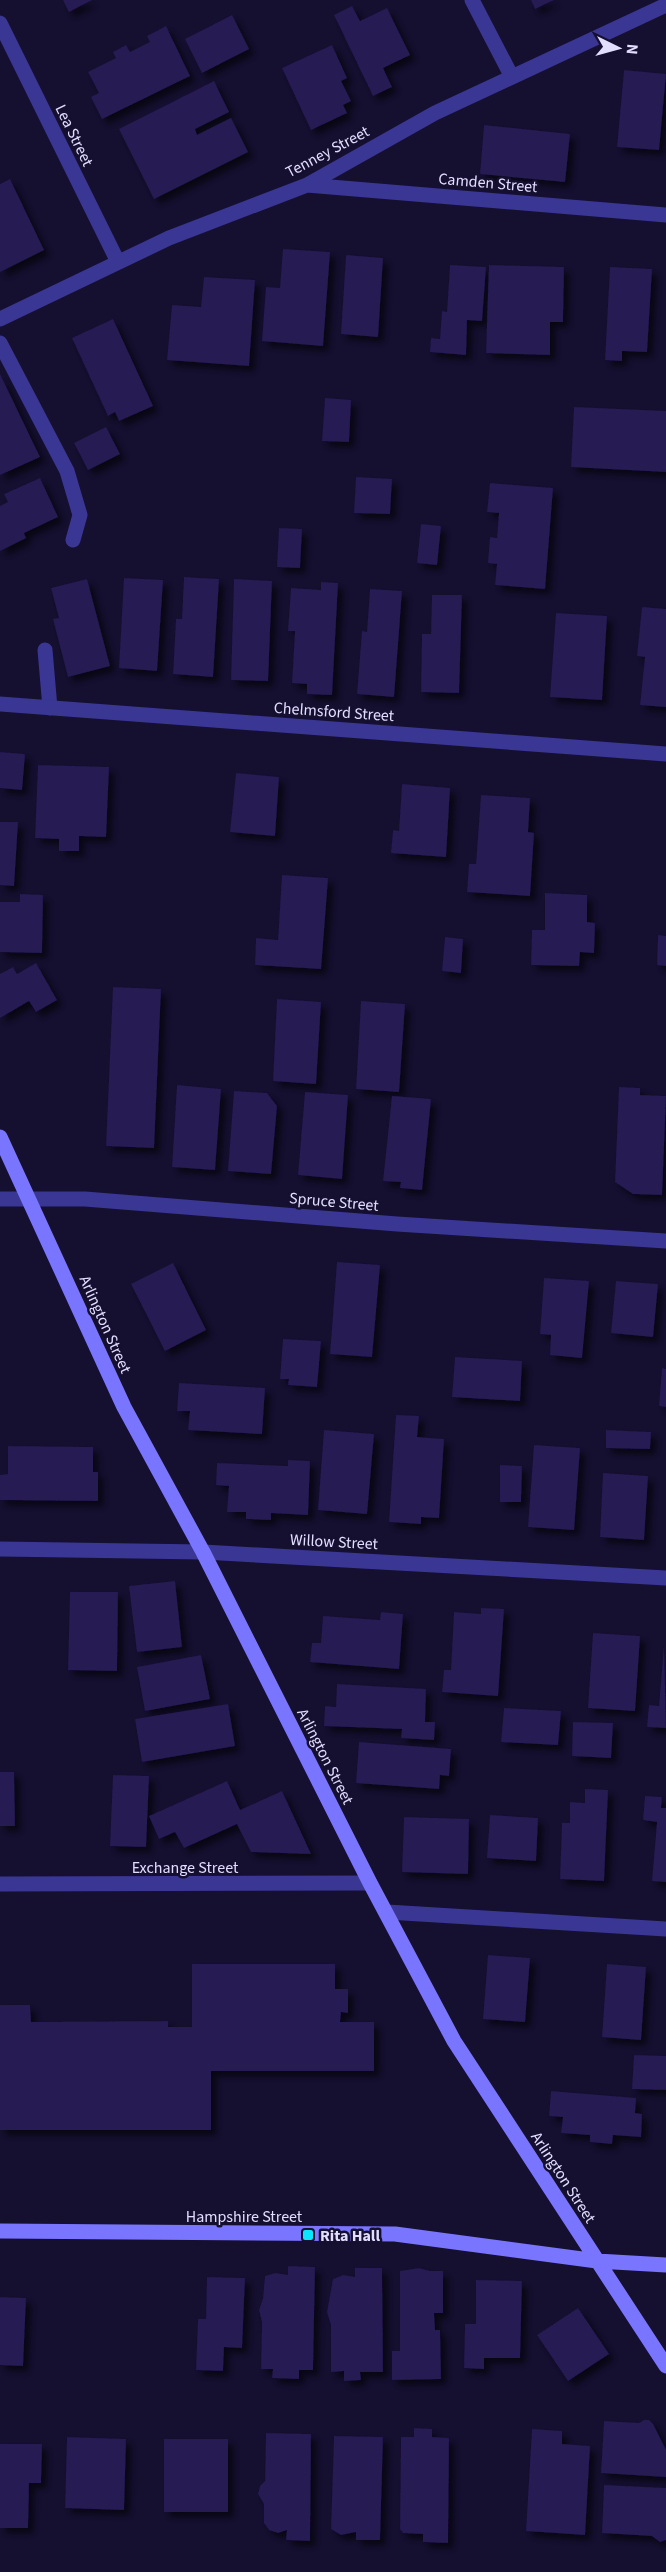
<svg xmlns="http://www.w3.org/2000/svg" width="666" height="2572" font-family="'Source Sans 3',sans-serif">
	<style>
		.building { fill: #251a52; filter: url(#shadow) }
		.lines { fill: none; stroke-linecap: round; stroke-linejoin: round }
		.lane { stroke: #3a3693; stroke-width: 15 }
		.street { stroke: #3a3693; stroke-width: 15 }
		.secondary { stroke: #7975ff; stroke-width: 15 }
		.poi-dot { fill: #0ae6ff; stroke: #150f30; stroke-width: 2 }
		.labels { text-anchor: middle; stroke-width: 5; stroke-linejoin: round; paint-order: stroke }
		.street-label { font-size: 16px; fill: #e2deff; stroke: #150f30 }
		.poi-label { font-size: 16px; font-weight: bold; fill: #e2deff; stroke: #150f30; text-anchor: start }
	</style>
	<defs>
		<filter id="shadow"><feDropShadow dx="5.5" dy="5.5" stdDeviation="3" flood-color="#0009"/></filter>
	</defs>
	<rect width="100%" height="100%" fill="#150f30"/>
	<path class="building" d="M 63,0 L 92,0 L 69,12 Z
		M 531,0 L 554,0 L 535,9 Z
		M 352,6 L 360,21 L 387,8 L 410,55 L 383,68 L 392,87 L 373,96 L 334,15 Z
		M 232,15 L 249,49 L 202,73 L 185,39 Z
		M 166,26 L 190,76 L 102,119 L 91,97 L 99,93 L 88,72 L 116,58 L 113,52 L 126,45 L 130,52 L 150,42 L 147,36 Z
		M 332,45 L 347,78 L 341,81 L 351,101 L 343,105 L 347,113 L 311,130 L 282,68 Z
		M 624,70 L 666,74 L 659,150 L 617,147 Z
		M 214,81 L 229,112 L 195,129 L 197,135 L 231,118 L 248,152 L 154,199 L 119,129 Z
		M 484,125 L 570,134 L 565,182 L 480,174 Z
		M 10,179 L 44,250 L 0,272 L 0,184 Z
		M 283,249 L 330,252 L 323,346 L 262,341 L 266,287 L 280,288 Z
		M 346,255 L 383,258 L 378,337 L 341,334 Z
		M 450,265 L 486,267 L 482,321 L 467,320 L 466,355 L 430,352 L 431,338 L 440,339 L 442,311 L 447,312 Z
		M 489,265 L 564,267 L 563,322 L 550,322 L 550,355 L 486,353 Z
		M 610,267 L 652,269 L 647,352 L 622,351 L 622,361 L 605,360 Z
		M 204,277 L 255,280 L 249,366 L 167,360 L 172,305 L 201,307 Z
		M 113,319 L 153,406 L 119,421 L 115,412 L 108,416 L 72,338 Z
		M 0,374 L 40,457 L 0,475 Z
		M 325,398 L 351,400 L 349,442 L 322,441 Z
		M 574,407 L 666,411 L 666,472 L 571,467 Z
		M 106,427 L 120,454 L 88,470 L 74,443 Z
		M 356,477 L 392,479 L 390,514 L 354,513 Z
		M 40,478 L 58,517 L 24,533 L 26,538 L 0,551 L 0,506 L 8,502 L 4,494 Z
		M 490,483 L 553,488 L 545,589 L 495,585 L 497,564 L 488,563 L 490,537 L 497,538 L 499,513 L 487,512 Z
		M 421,524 L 441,526 L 437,565 L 417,563 Z
		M 279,528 L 302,529 L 300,568 L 277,567 Z
		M 184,577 L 219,579 L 213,677 L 173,674 L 176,619 L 182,619 Z
		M 124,578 L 163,580 L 157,671 L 119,668 Z
		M 87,579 L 110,666 L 68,677 L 53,619 L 59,618 L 51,588 Z
		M 234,579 L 272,581 L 268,681 L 231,680 Z
		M 321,582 L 338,583 L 332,695 L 307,694 L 307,684 L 292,683 L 295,631 L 288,631 L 291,588 L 321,590 Z
		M 370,589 L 402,591 L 394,697 L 357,694 L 362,631 L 367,632 Z
		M 432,595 L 462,595 L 459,693 L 421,692 L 422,634 L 431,634 Z
		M 642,607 L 666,609 L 666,707 L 640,705 L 645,657 L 637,656 Z
		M 556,613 L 607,616 L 602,700 L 550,697 Z
		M 0,752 L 25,754 L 22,790 L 0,788 Z
		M 38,765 L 109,767 L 106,837 L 79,836 L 79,851 L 59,851 L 59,839 L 35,838 Z
		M 236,773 L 279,777 L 275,836 L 230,832 Z
		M 402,784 L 450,788 L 446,857 L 391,853 L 393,830 L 399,831 Z
		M 481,795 L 530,798 L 528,832 L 534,833 L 530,896 L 467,892 L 469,864 L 476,864 Z
		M 0,822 L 18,822 L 14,886 L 0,885 Z
		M 282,875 L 328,878 L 321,969 L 255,965 L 256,938 L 278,940 Z
		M 545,893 L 587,895 L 587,922 L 595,923 L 594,953 L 580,952 L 579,966 L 531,965 L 532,930 L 545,930 Z
		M 20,894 L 43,895 L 42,953 L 0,952 L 0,902 L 20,902 Z
		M 658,935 L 666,936 L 666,966 L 657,965 Z
		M 445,937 L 463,939 L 461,973 L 442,971 Z
		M 36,963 L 57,1000 L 36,1012 L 29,1001 L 0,1018 L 0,974 L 13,967 L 17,974 Z
		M 113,987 L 161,989 L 154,1148 L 106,1146 Z
		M 277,999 L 321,1002 L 316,1084 L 273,1081 Z
		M 361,1001 L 405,1004 L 399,1092 L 356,1089 Z
		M 177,1085 L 221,1089 L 215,1170 L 172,1167 Z
		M 619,1087 L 640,1088 L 640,1095 L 666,1096 L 662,1195 L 633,1194 L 615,1182 Z
		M 234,1091 L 267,1093 L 277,1106 L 271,1174 L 228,1171 Z
		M 305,1092 L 348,1095 L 342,1179 L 298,1175 Z
		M 392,1096 L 431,1099 L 422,1190 L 400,1188 L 401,1182 L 383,1181 Z
		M 337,1262 L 380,1265 L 372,1357 L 330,1354 Z
		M 173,1263 L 206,1330 L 165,1351 L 131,1284 Z
		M 544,1278 L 589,1281 L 582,1358 L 550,1355 L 551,1335 L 540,1334 Z
		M 616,1281 L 658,1284 L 653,1337 L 611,1333 Z
		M 283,1339 L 321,1341 L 317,1387 L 288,1385 L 289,1379 L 280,1379 Z
		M 455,1357 L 522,1361 L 520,1401 L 452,1397 Z
		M 662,1368 L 666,1369 L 666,1407 L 659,1406 Z
		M 179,1383 L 265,1388 L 262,1434 L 188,1430 L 190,1411 L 177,1411 Z
		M 396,1415 L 419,1416 L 417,1437 L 444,1439 L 439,1518 L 421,1517 L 421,1524 L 389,1522 Z
		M 324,1430 L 374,1434 L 367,1514 L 318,1510 Z
		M 606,1430 L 651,1432 L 650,1449 L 606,1448 Z
		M 534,1445 L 580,1448 L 574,1530 L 528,1527 Z
		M 8,1446 L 93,1447 L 93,1472 L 98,1472 L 98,1501 L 0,1500 L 0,1475 L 8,1474 Z
		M 288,1460 L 310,1461 L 308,1515 L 271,1513 L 271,1520 L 246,1519 L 246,1512 L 227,1512 L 229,1486 L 216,1485 L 217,1463 L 288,1466 Z
		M 500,1465 L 522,1466 L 521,1502 L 500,1502 Z
		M 603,1473 L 648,1476 L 644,1540 L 600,1537 Z
		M 175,1581 L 182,1647 L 137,1652 L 129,1586 Z
		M 70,1592 L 118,1592 L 117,1671 L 68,1670 Z
		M 481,1608 L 504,1609 L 498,1696 L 442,1692 L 444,1670 L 451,1670 L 454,1612 L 481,1614 Z
		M 381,1612 L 403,1614 L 399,1669 L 310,1662 L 312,1643 L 321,1643 L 323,1616 L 380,1620 Z
		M 593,1633 L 640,1636 L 635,1711 L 588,1708 Z
		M 664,1645 L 666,1728 L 647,1727 L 649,1705 L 659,1706 Z
		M 201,1655 L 210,1699 L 145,1711 L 137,1667 Z
		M 337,1684 L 426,1689 L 425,1722 L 435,1722 L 434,1740 L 401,1738 L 402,1729 L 324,1726 L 325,1706 L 336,1707 Z
		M 228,1704 L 235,1746 L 142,1762 L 135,1719 Z
		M 504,1708 L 561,1711 L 558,1745 L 501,1742 Z
		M 573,1722 L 613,1723 L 611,1758 L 572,1756 Z
		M 359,1742 L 451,1749 L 449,1776 L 440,1775 L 439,1789 L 356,1783 Z
		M 0,1772 L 14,1772 L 15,1826 L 0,1826 Z
		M 113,1775 L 149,1776 L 146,1847 L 110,1846 Z
		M 227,1781 L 240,1810 L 282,1791 L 311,1854 L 251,1852 L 237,1824 L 184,1848 L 175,1832 L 159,1839 L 149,1816 Z
		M 585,1789 L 608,1790 L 604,1881 L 560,1879 L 562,1823 L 570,1823 L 570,1802 L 585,1803 Z
		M 645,1796 L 662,1797 L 661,1808 L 666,1808 L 666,1882 L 652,1881 L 657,1822 L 643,1820 Z
		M 490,1815 L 538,1818 L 536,1861 L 487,1858 Z
		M 404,1817 L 469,1819 L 468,1874 L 402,1872 Z
		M 488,1955 L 530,1958 L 525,2022 L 483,2019 Z
		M 192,1964 L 335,1964 L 335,1989 L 348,1989 L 348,2013 L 341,2012 L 340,2022 L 374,2022 L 374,2071 L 211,2071 L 211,2130 L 0,2130 L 0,2005 L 30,2005 L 31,2022 L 168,2021 L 168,2027 L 192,2027 Z
		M 607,1964 L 646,1967 L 641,2040 L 602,2037 Z
		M 634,2055 L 666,2056 L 666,2090 L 632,2089 Z
		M 551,2091 L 636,2098 L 635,2113 L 642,2114 L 641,2137 L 613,2135 L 612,2144 L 590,2142 L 590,2135 L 561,2133 L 563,2117 L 549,2116 Z
		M 288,2266 L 315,2267 L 313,2370 L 299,2370 L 299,2379 L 272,2378 L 273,2369 L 261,2369 L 262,2322 L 259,2310 L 263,2298 L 265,2276 L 275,2273 L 288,2275 Z
		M 355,2268 L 382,2268 L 383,2372 L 360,2372 L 361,2380 L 344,2381 L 344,2371 L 331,2372 L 331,2325 L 327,2312 L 333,2279 L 343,2275 L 355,2277 Z
		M 419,2268 L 430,2271 L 443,2271 L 443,2313 L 434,2313 L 435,2330 L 440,2330 L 441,2379 L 392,2380 L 392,2351 L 400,2351 L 400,2271 Z
		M 207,2277 L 245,2278 L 242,2348 L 224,2347 L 223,2371 L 196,2370 L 198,2319 L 206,2319 Z
		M 476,2280 L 522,2281 L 520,2358 L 484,2358 L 484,2369 L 464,2368 L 465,2324 L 476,2324 Z
		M 0,2297 L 26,2298 L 23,2366 L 0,2365 Z
		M 578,2308 L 609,2354 L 568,2381 L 537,2335 Z
		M 644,2420 L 649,2420 L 653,2424 L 666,2450 L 666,2477 L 601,2473 L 604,2421 L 639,2423 Z
		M 414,2428 L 432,2429 L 432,2437 L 449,2438 L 448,2543 L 423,2542 L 423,2534 L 403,2533 L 400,2529 L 401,2437 L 414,2437 Z
		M 532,2429 L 562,2431 L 562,2444 L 590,2446 L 585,2535 L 526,2531 Z
		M 266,2433 L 311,2434 L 310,2541 L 286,2540 L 287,2530 L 278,2533 L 269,2530 L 264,2523 L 264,2504 L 258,2494 L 260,2486 L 265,2481 Z
		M 334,2436 L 383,2437 L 380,2540 L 356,2540 L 356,2532 L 341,2535 L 331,2529 Z
		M 67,2437 L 126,2439 L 124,2510 L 65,2508 Z
		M 164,2439 L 228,2439 L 228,2512 L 164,2512 Z
		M 0,2444 L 42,2444 L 41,2483 L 29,2483 L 28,2528 L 0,2528 Z
		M 604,2485 L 666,2488 L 666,2540 L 660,2542 L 652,2536 L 602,2533 Z"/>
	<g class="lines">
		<path class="lane" d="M 0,343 L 67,471 L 80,515 L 73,540
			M 45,650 L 50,708"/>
		<path class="street" d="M 472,0 L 512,77
			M 0,23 L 118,262
			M 307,185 L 666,215
			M 0,319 L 169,238 L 307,185 L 435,113 L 666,5
			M 0,704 L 666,754
			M 0,1199 L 85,1199 L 397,1224 L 666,1241
			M 0,1549 L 203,1552 L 666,1578
			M 0,1884 L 370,1883
			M 387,1912 L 666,1929"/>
		<path class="secondary" d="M 0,1137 L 124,1407 L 203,1552 L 370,1883 L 454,2041 L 666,2366
			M 0,2231 L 395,2234 L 597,2261 L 666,2265"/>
	</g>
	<rect class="poi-dot" x="302" y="2229" width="12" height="12" rx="3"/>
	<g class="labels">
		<g class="street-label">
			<text transform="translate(75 135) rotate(64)" y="6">Lea Street</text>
			<text transform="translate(327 151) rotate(-28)" y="6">Tenney Street</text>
			<text transform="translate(488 182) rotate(5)" y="6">Camden Street</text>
			<text transform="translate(334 711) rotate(4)" y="6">Chelmsford Street</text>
			<text transform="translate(334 1201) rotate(5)" y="6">Spruce Street</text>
			<text transform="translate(106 1324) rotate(66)" y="6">Arlington Street</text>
			<text transform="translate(334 1541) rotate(3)" y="6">Willow Street</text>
			<text transform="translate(326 1756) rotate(63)" y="6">Arlington Street</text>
			<text x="185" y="1873">Exchange Street</text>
			<text transform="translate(564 2177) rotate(57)" y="6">Arlington Street</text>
			<text x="244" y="2222">Hampshire Street</text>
		</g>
		<g class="poi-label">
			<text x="320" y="2241">Rita Hall</text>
		</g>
	</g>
	<g transform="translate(618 48) rotate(95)" stroke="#150f30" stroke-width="4.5" paint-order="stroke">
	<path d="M0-4.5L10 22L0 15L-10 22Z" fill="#e2deff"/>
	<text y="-9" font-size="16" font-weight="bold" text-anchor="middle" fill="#e2deff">N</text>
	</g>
</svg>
